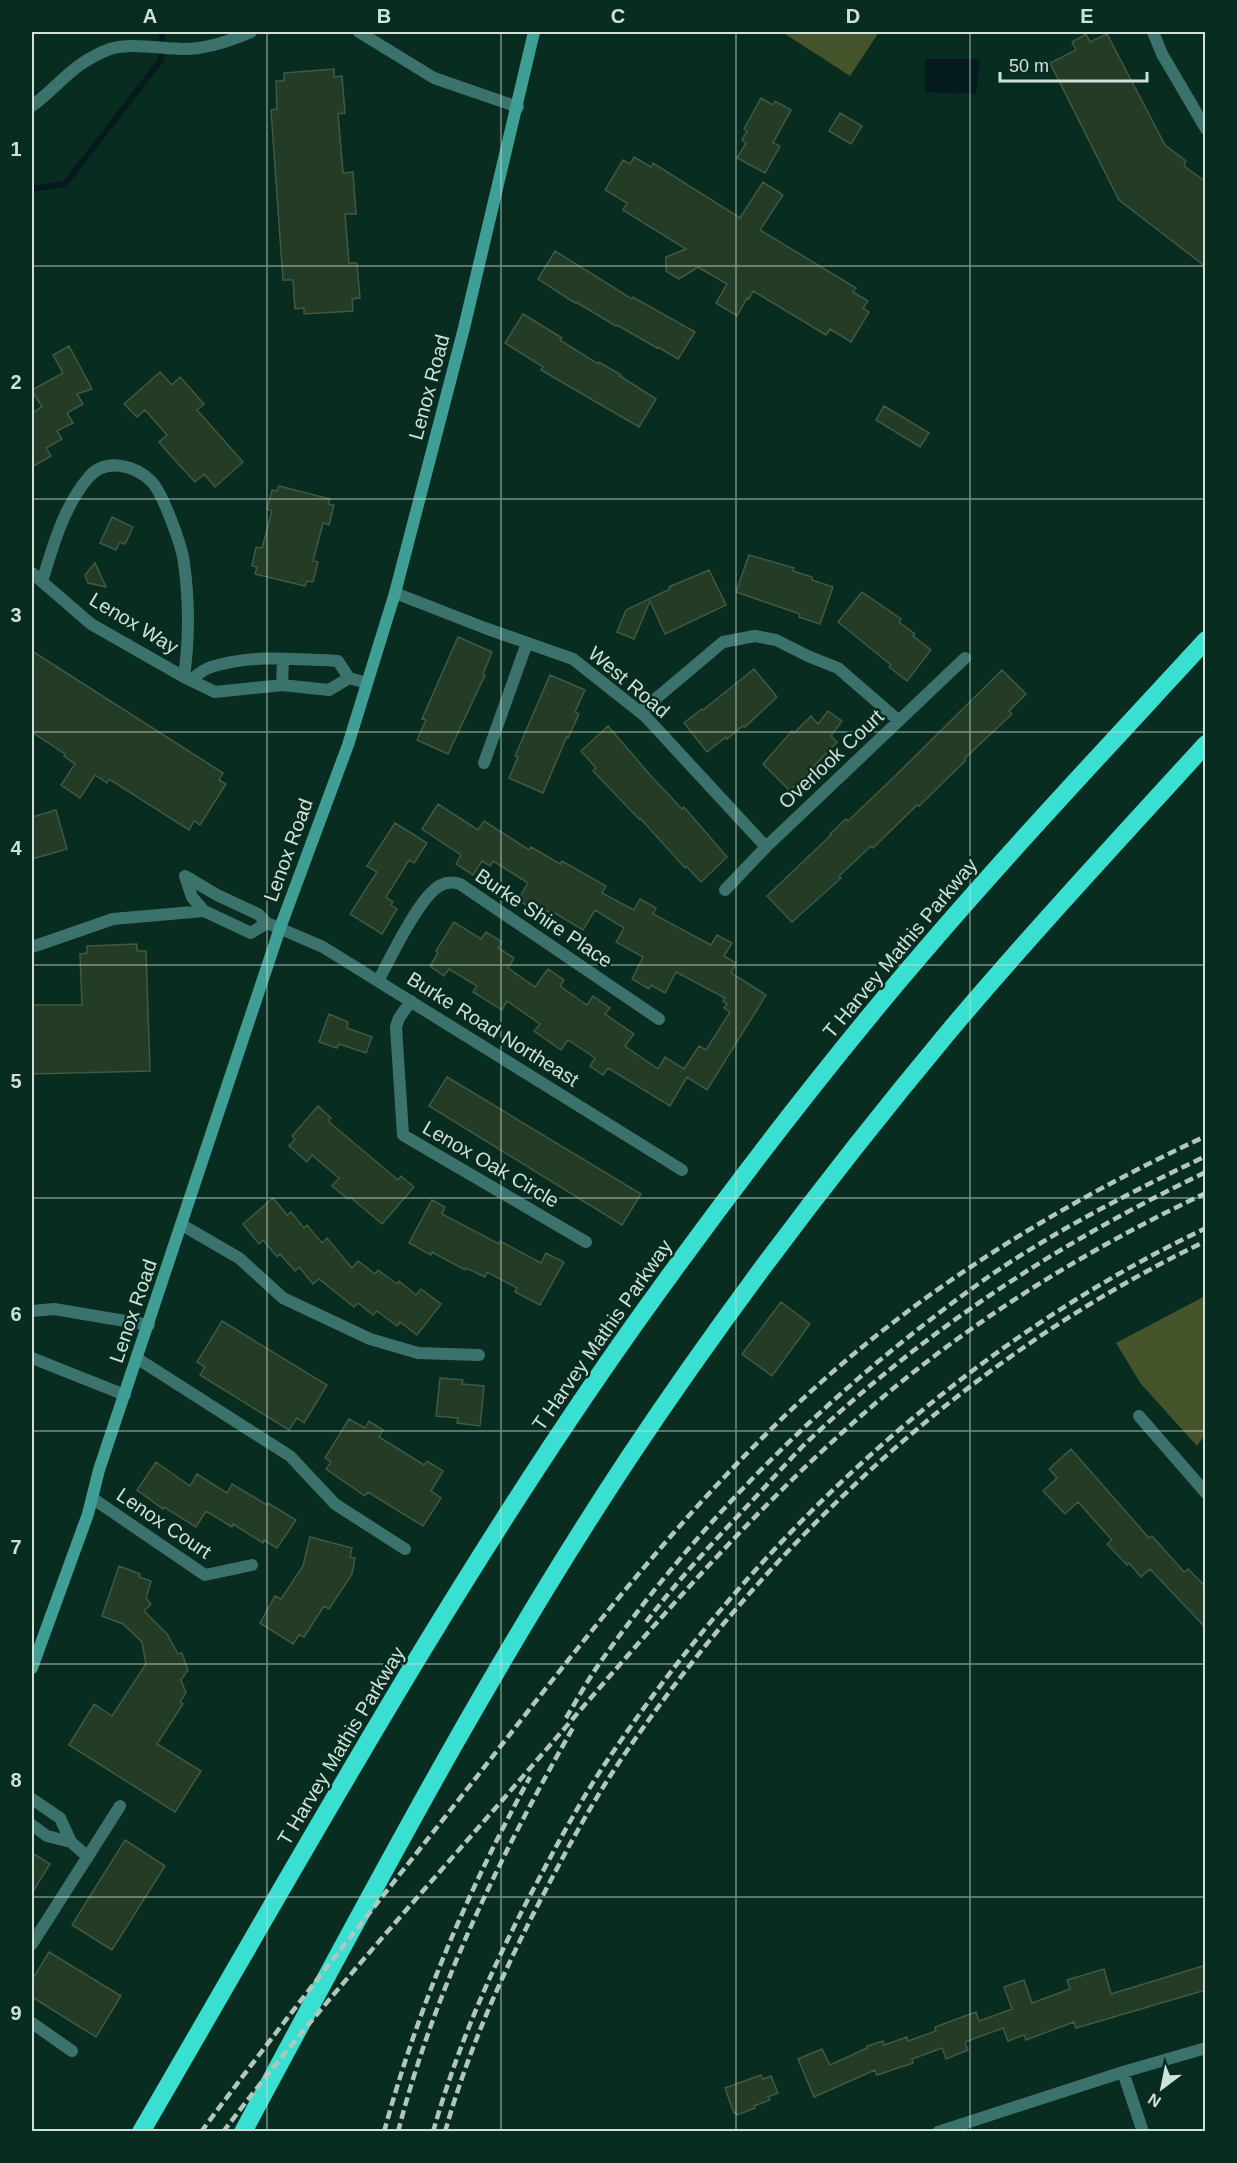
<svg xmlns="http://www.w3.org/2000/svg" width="1237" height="2163" font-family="Helvetica,sans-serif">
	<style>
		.green { fill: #45542a }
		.water { fill: #041a1d }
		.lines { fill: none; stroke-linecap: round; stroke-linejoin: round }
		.stream { stroke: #041a1d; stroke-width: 6 }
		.building { fill: #243b25; stroke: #415942; stroke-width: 1.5 }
		.street { stroke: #3b736c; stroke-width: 12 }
		.secondary { stroke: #3f9f95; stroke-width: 12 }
		.highway { stroke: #39dfd0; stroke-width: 18 }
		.rail { stroke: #b1c6bd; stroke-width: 4.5; stroke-dasharray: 9 4.5; stroke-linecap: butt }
		.grid { fill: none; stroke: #cfe2d9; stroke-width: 1.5; stroke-opacity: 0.55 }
		.labels { text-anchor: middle; stroke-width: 5; stroke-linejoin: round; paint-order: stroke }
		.street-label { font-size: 20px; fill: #cfe2d9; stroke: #082c20 }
		.neatline { fill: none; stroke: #cfe2d9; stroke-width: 2 }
		.grid-label { font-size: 20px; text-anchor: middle; font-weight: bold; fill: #cfe2d9 }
	</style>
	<rect width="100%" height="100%" fill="#082c20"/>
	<path class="green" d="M 782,32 L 879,32 L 850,76 Z
		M 1205,1296 L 1205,1435 L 1197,1446 L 1141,1384 L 1116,1343 Z"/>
	<path class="water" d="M 925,59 L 980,59 L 976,94 L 925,92 Z"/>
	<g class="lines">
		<path class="stream" d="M 32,189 L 65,184 L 161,60 L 162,32"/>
	</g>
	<path class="building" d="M 1086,34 L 1090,42 L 1107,34 L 1165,145 L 1186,161 L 1184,166 L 1206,182 L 1206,267 L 1119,200 L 1050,63 L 1076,50 L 1072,42 Z
		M 334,69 L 334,77 L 342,76 L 345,113 L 338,114 L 343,173 L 353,172 L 356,214 L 345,214 L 349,263 L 357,263 L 360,298 L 352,299 L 353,311 L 304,314 L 304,308 L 295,309 L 293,280 L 283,280 L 271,110 L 277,109 L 276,81 L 284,81 L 284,73 Z
		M 761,98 L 773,105 L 775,101 L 791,110 L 773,143 L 780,146 L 765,173 L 737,158 L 746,143 L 742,140 L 747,131 L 744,129 Z
		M 840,113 L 862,126 L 851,144 L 829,131 Z
		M 634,157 L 651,167 L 653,163 L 740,218 L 763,182 L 783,195 L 760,230 L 856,288 L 853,292 L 868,301 L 863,308 L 869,312 L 851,342 L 830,329 L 826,335 L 753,291 L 749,299 L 747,298 L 737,316 L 716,303 L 727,284 L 698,267 L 679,279 L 666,271 L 666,257 L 686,249 L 623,210 L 627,203 L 605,190 L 623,160 L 630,164 Z
		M 555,251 L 632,299 L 633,297 L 695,332 L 678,359 L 658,347 L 657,348 L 617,325 L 616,326 L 576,302 L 575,303 L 538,279 Z
		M 523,314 L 562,338 L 560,340 L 598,364 L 599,362 L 621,375 L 620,376 L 656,399 L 639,427 L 541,370 L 543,367 L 505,343 Z
		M 69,346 L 92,389 L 77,394 L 83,404 L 67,413 L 73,423 L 57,431 L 62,439 L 46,448 L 51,456 L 32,467 L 32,413 L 42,407 L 32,390 L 63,373 L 53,355 Z
		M 160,372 L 172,385 L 180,377 L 204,404 L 197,410 L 243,462 L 215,487 L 204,474 L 195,482 L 172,457 L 159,442 L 167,435 L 145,410 L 137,417 L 124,404 Z
		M 884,406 L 929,433 L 920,447 L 876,420 Z
		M 279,486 L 330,499 L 328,504 L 334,505 L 329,525 L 323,523 L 313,561 L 318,562 L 313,582 L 307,581 L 305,586 L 255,574 L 257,567 L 252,566 L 256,547 L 262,548 L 272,511 L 267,509 L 272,490 L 277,491 Z
		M 112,517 L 133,527 L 125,544 L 120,542 L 116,550 L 100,543 Z
		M 749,555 L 794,568 L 793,571 L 812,577 L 812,580 L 833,587 L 820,624 L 799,617 L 800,614 L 736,592 Z
		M 95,563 L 106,587 L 88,583 L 85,575 Z
		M 709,570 L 726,605 L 665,634 L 650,601 L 634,639 L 617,632 L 626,610 L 670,589 L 669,587 Z
		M 862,592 L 901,619 L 899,622 L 915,634 L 913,636 L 931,650 L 907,681 L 889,667 L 891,665 L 875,652 L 838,622 Z
		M 458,637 L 492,652 L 483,674 L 485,675 L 448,754 L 417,740 L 426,720 L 422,719 Z
		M 32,651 L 223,773 L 219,780 L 226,784 L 200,825 L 194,821 L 189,830 L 109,779 L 107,783 L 95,775 L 80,798 L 61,785 L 75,764 L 64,756 L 65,754 L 32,732 Z
		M 754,669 L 777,697 L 745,727 L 743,726 L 727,739 L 726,737 L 707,752 L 684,723 L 702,709 L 703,710 Z
		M 1002,670 L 1026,694 L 1009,711 L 1012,714 L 965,758 L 966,760 L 919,806 L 917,805 L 873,848 L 871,846 L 839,876 L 841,878 L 792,922 L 767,896 L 831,835 L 830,834 L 846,819 L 848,821 L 892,779 Z
		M 550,675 L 585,690 L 575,712 L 579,714 L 568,738 L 567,736 L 543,793 L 509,778 L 518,757 L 515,756 Z
		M 828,711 L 842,721 L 831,736 L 837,742 L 790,791 L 763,764 L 792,731 L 794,733 L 811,716 L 818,724 Z
		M 608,726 L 651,776 L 682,809 L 684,807 L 727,857 L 701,882 L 686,866 L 685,868 L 640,818 L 639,819 L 593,771 L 596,768 L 581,751 Z
		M 438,804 L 478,830 L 484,821 L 529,850 L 531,847 L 560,864 L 562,861 L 606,886 L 602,893 L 634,910 L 640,899 L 656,908 L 653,914 L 711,945 L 717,935 L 732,943 L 724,956 L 736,963 L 731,973 L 766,995 L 707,1090 L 687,1077 L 670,1106 L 608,1068 L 603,1075 L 590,1066 L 595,1058 L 568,1040 L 561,1050 L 534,1031 L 540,1024 L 507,1001 L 502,1010 L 473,992 L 477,986 L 449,969 L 444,976 L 430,966 L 438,953 L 436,951 L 454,922 L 481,939 L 486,932 L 502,942 L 498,948 L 514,958 L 508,968 L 535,987 L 548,969 L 564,980 L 560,986 L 587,1005 L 593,996 L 610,1008 L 605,1014 L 634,1034 L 625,1046 L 658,1069 L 665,1057 L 684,1069 L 699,1046 L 706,1050 L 730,1012 L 724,1008 L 727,1004 L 723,1001 L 725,998 L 676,972 L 665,993 L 651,985 L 649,989 L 632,979 L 643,957 L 616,942 L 624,928 L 595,910 L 583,930 L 553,912 L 552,914 L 534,903 L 531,908 L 518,900 L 528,883 L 493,861 L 490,866 L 482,861 L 473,875 L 456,864 L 461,855 L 422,829 Z
		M 56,810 L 67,849 L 32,859 L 32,817 Z
		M 395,823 L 427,843 L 414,863 L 409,860 L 386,897 L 393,902 L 391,905 L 397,909 L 382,934 L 350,914 L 377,872 L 367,866 Z
		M 137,944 L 137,951 L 146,951 L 150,1071 L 32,1074 L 32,1005 L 82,1005 L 80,954 L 87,953 L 87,946 Z
		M 329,1014 L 348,1022 L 347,1028 L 372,1037 L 366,1053 L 339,1044 L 337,1048 L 319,1042 Z
		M 447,1077 L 641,1194 L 622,1225 L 429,1106 Z
		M 318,1106 L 331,1118 L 328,1121 L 398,1180 L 401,1176 L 414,1187 L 382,1224 L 350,1197 L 348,1199 L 332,1186 L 339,1178 L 312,1155 L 307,1162 L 289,1146 L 295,1139 L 292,1136 Z
		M 273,1198 L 287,1215 L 291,1212 L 304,1228 L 307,1225 L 322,1243 L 327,1238 L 352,1268 L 358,1261 L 375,1274 L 378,1270 L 397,1284 L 399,1281 L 416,1295 L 421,1289 L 441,1304 L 417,1335 L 400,1322 L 397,1326 L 377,1311 L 373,1315 L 358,1303 L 354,1307 L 319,1279 L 313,1284 L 299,1267 L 295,1271 L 280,1254 L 277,1257 L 263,1240 L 259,1244 L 243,1224 Z
		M 432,1200 L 445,1207 L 442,1214 L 499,1244 L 500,1241 L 541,1263 L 546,1253 L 564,1262 L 540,1305 L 515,1292 L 517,1288 L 487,1272 L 485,1277 L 466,1268 L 465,1270 L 432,1252 L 431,1255 L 409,1243 Z
		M 781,1302 L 810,1324 L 772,1376 L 742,1354 Z
		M 222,1321 L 327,1385 L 304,1423 L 297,1418 L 289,1430 L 200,1375 L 205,1367 L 197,1362 Z
		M 440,1378 L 463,1380 L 462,1384 L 484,1386 L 480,1426 L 457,1423 L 458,1418 L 436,1416 Z
		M 349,1419 L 365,1428 L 369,1421 L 383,1430 L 379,1437 L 424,1465 L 427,1461 L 443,1471 L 431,1491 L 441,1498 L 423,1526 L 368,1492 L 365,1496 L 326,1469 L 331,1462 L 325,1458 Z
		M 1071,1449 L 1149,1538 L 1152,1536 L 1184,1572 L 1188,1569 L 1206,1587 L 1206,1628 L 1150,1569 L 1141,1577 L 1129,1563 L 1127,1565 L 1107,1544 L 1112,1540 L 1078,1502 L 1065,1514 L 1043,1491 L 1057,1478 L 1049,1469 Z
		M 156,1462 L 190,1486 L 197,1474 L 227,1493 L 232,1484 L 267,1505 L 268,1503 L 296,1520 L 277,1548 L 264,1540 L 263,1543 L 233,1524 L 232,1527 L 206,1511 L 196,1527 L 164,1507 L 163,1509 L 137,1490 Z
		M 310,1537 L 352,1548 L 350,1557 L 355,1558 L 352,1574 L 329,1609 L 324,1606 L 304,1637 L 299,1635 L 293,1644 L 260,1623 L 275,1596 L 281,1599 L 303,1566 Z
		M 119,1566 L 140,1574 L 139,1577 L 151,1581 L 146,1598 L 151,1604 L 144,1611 L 167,1634 L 178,1654 L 182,1653 L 188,1670 L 181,1680 L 186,1693 L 180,1702 L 183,1704 L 157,1744 L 201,1771 L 175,1812 L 69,1745 L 94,1704 L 112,1716 L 146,1664 L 142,1642 L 123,1624 L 102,1616 Z
		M 125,1840 L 165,1866 L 112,1950 L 72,1925 Z
		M 32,1853 L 50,1864 L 32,1893 Z
		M 49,1952 L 121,1996 L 96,2037 L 32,1997 L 32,1980 Z
		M 1206,1965 L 1206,1990 L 1076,2028 L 1074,2022 L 1026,2040 L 1024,2035 L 1008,2041 L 1003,2028 L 965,2042 L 968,2050 L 946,2059 L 942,2048 L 912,2059 L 913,2063 L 877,2075 L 875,2070 L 814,2097 L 798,2059 L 822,2049 L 830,2065 L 867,2048 L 867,2046 L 883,2041 L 884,2045 L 907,2037 L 908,2041 L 936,2031 L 935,2027 L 976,2012 L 979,2021 L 1012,2009 L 1004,1987 L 1024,1980 L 1032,2003 L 1070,1989 L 1067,1980 L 1104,1969 L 1111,1994 Z
		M 761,2075 L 763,2079 L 771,2076 L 778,2093 L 768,2097 L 770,2100 L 754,2106 L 755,2108 L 737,2115 L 736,2112 L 734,2113 L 725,2088 Z"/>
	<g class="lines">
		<path class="street" d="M 359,32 L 434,78 L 518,107
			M 1153,32 L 1162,54 L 1206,129
			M 32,106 C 60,85 74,62 110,49 C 131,42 162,49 184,49 C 207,49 230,41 251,32
			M 32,573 L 91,624 L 184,677 L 215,692 L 282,685 L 329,690 L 349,678
			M 42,582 C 53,546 63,508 88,478 C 105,457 135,465 152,482 C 163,494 182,546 184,563 C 189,599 189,641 184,677
			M 395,593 L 485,628 L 573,659 L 645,716 L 766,847
			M 191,680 C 197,675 204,669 211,667 C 252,654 296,659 338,661 L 349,678 L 367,683
			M 282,685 L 283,659
			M 640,712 L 723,642 L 755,636 L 776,640 L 810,657 L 838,668 L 899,721
			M 484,763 L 527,643
			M 185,876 L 217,895 L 258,914 L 267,923 L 323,947 L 682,1170
			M 185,876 L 192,897 L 204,911 L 251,933 L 267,923
			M 725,890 L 766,847 L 965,658
			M 32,947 L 113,919 L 204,911
			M 378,981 C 390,959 420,895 441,885 C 447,882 454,882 460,884 L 659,1019
			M 411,1001 L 399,1018 L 396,1027 L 403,1135 L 586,1242
			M 182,1225 L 239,1258 L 283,1298 L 370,1339 L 418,1353 L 479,1355
			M 32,1311 L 54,1309 L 149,1325
			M 32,1358 L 125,1395
			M 138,1359 L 290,1456 L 335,1504 L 405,1549
			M 1139,1416 L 1206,1493
			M 92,1498 L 205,1575 L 252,1565
			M 32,1799 L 60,1818 L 71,1842 L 88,1857
			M 32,1825 L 47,1836 L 71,1842
			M 32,1944 L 120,1806
			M 32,2023 L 72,2051
			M 1123,2072 L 1143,2132
			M 938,2132 L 1123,2072 L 1206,2048"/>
		<path class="secondary" d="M 32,1668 L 88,1514 L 99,1470 L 280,928 L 348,745 L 395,593 L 464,328 L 534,32"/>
		<path class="highway" d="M 141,2132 C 299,1861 451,1584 632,1328 C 716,1210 804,1094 897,983 C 996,865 1102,753 1206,640
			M 243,2132 C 366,1904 485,1675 628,1459 C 727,1310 836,1167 950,1030 C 1033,932 1120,838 1206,744"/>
		<path class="rail" d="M 646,1622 C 678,1580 714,1541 750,1503 C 769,1483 787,1462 806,1443 C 925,1330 1058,1243 1206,1172
			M 566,1718 C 578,1698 590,1676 604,1657 C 709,1509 841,1381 988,1277 C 1056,1230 1131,1192 1206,1156
			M 201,2132 C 290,2012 383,1896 475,1779 C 587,1636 698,1489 836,1369 C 947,1273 1073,1198 1206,1136
			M 223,2132 C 313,2013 414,1902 512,1789 C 626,1658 738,1522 870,1408 C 971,1321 1085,1250 1206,1193
			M 384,2132 C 418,2007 468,1890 530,1777
			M 398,2132 C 435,1988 501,1854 574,1726
			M 433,2132 C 457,2047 493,1965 534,1888 C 558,1843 582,1797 611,1755 C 760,1534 964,1344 1206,1228
			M 445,2132 C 468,2050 503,1972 542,1897 C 566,1851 591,1804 620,1761 C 767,1544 968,1355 1206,1241"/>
	</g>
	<path class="grid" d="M 267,32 L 267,2132M 501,32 L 501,2132M 736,32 L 736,2132M 970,32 L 970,2132M 32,266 L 1206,266M 32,499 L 1206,499M 32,732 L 1206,732M 32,965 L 1206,965M 32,1198 L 1206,1198M 32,1431 L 1206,1431M 32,1664 L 1206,1664M 32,1897 L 1206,1897"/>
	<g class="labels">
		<g class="street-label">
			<text transform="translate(429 387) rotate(-75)" y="7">Lenox Road</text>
			<text transform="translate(134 623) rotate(31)" y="7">Lenox Way</text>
			<text transform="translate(629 682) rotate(40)" y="7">West Road</text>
			<text transform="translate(831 759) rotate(-43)" y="7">Overlook Court</text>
			<text transform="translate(288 850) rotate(-70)" y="7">Lenox Road</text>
			<text transform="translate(544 918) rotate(34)" y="7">Burke Shire Place</text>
			<text transform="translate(900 948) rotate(-50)" y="7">T Harvey Mathis Parkway</text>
			<text transform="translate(493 1029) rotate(32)" y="7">Burke Road Northeast</text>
			<text transform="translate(491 1164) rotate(30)" y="7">Lenox Oak Circle</text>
			<text transform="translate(133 1311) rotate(-71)" y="7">Lenox Road</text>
			<text transform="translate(602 1335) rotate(-55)" y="7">T Harvey Mathis Parkway</text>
			<text transform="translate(164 1523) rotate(34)" y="7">Lenox Court</text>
			<text transform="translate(341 1746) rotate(-59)" y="7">T Harvey Mathis Parkway</text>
		</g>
	</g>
	<rect width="1237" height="2163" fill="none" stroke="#082c20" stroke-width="66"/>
	<g transform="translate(1162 2088) rotate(212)" stroke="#082c20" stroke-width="4.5" paint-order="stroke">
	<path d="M0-4.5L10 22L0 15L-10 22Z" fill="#cfe2d9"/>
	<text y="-9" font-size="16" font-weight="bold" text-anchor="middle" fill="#cfe2d9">N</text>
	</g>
	<path d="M1000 72v9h147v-9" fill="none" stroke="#cfe2d9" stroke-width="3"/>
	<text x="1009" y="72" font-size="18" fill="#cfe2d9" stroke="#082c20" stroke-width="4.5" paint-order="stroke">50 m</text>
	<rect x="33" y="33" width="1171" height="2097" class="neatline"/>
	<g class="grid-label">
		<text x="150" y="23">A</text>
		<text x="384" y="23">B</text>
		<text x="618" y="23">C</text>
		<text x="853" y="23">D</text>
		<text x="1087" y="23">E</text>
		<text x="16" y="156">1</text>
		<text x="16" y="389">2</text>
		<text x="16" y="622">3</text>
		<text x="16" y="855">4</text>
		<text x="16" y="1088">5</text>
		<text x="16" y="1321">6</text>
		<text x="16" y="1554">7</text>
		<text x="16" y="1787">8</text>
		<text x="16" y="2020">9</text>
	</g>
</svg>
